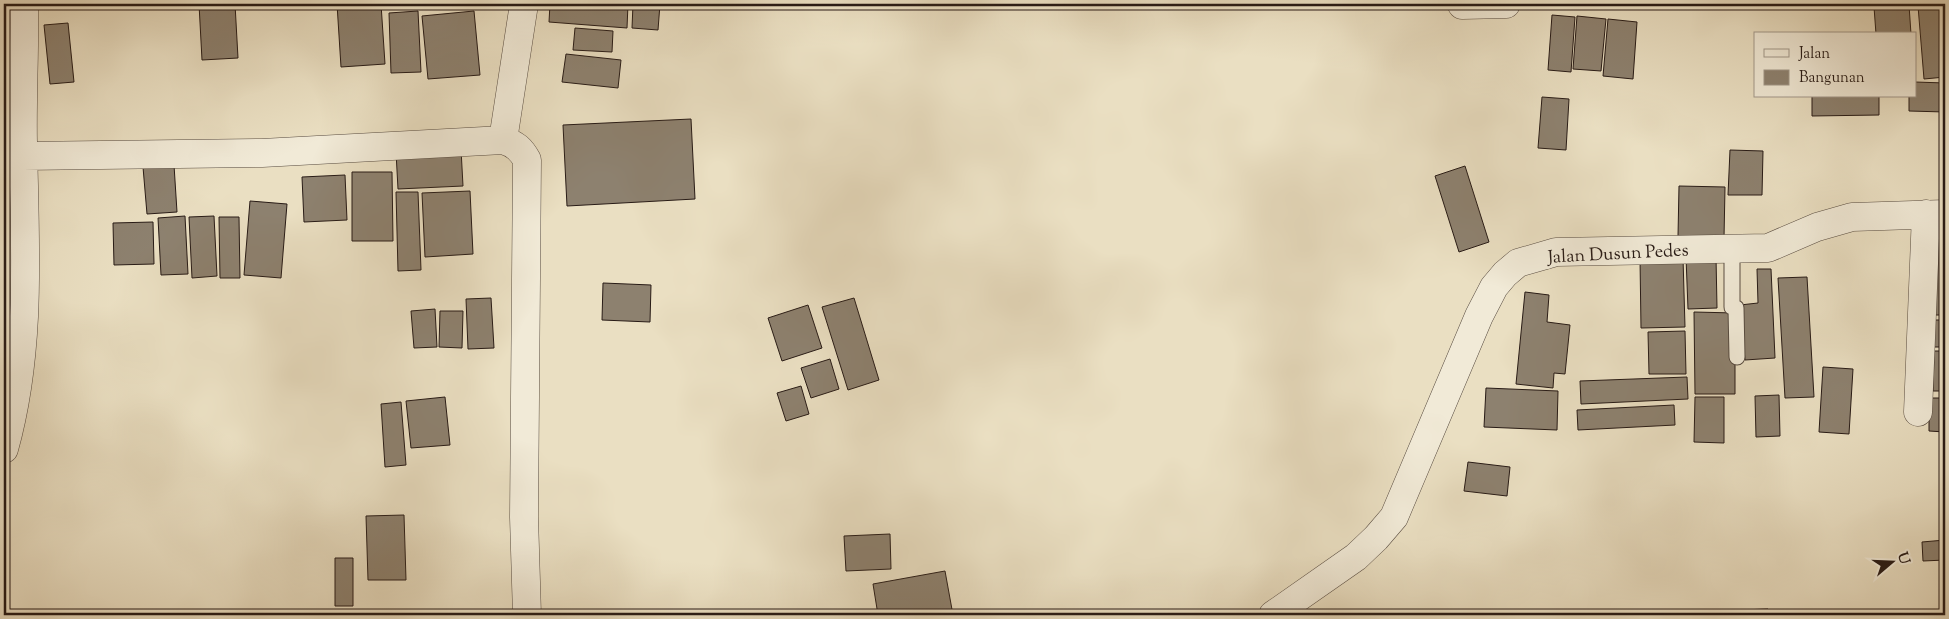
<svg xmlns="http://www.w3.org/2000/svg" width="1949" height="619" font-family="'Sorts Mill Goudy',serif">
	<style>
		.building { fill: #8d816f; stroke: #281b16 }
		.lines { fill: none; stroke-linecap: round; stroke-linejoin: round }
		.lane-casing { stroke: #584c41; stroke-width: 17 }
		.street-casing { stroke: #584c41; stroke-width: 29 }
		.lane { stroke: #f1ead7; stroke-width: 15 }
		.street { stroke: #f1ead7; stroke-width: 28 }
		.labels { text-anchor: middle; stroke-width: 5; stroke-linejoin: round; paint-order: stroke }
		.street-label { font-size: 18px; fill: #281b16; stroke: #f1ead7 }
	</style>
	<rect width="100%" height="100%" fill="#eadfc2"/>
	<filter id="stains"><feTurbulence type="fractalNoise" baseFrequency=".004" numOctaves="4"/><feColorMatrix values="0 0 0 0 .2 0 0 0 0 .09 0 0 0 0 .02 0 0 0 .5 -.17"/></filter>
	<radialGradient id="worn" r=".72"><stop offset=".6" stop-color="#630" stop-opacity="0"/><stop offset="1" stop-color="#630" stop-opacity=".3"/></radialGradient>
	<path class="building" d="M 199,4 L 235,4 L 238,58 L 202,60 Z
		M 337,4 L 381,4 L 385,64 L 341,67 Z
		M 394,4 L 476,4 L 476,8 L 394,6 Z
		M 550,4 L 628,4 L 627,28 L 549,22 Z
		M 633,4 L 660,4 L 658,30 L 632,28 Z
		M 1945,4 L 1945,77 L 1924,79 L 1918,6 Z
		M 1909,5 L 1911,34 L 1876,34 L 1874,7 Z
		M 418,11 L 421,72 L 391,73 L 389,13 Z
		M 474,11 L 480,75 L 428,79 L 422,16 Z
		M 1552,15 L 1575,17 L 1571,72 L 1548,70 Z
		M 1577,16 L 1606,19 L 1601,71 L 1573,69 Z
		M 1608,19 L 1637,22 L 1633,79 L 1603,76 Z
		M 68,23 L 74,82 L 50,84 L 44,25 Z
		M 575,28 L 613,31 L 612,52 L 573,50 Z
		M 566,54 L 621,60 L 618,88 L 562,82 Z
		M 1915,82 L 1945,83 L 1945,112 L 1909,111 L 1909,96 L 1915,96 Z
		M 1812,96 L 1879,96 L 1879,115 L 1812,116 Z
		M 1542,97 L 1569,99 L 1566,150 L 1538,148 Z
		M 691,119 L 695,199 L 567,206 L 563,125 Z
		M 461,149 L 463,186 L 398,189 L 396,152 Z
		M 1730,150 L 1763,151 L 1762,195 L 1728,195 Z
		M 174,165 L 177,212 L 147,214 L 143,167 Z
		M 1465,166 L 1489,242 L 1459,252 L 1435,176 Z
		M 352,172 L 392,172 L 393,241 L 352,241 Z
		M 345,175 L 347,220 L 304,222 L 302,177 Z
		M 1679,186 L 1725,187 L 1724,238 L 1678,236 Z
		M 470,191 L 473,254 L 425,257 L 422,193 Z
		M 396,192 L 418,192 L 421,270 L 398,271 Z
		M 250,201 L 287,204 L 281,278 L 244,275 Z
		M 185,216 L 188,274 L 161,275 L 158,218 Z
		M 214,216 L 217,276 L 192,278 L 189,217 Z
		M 219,217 L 239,217 L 240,278 L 220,278 Z
		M 153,222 L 154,264 L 114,265 L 113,223 Z
		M 1929,250 L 1945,250 L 1945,315 L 1929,315 Z
		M 1686,257 L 1716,257 L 1717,308 L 1688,309 Z
		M 1683,258 L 1685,327 L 1641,328 L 1640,259 Z
		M 1757,269 L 1771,269 L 1775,358 L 1745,360 L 1740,305 L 1758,303 Z
		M 1807,277 L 1814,397 L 1785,398 L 1778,278 Z
		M 603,283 L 651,285 L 650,322 L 602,320 Z
		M 1525,292 L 1549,295 L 1547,322 L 1570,325 L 1565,374 L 1554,373 L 1553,388 L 1516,384 Z
		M 491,298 L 494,348 L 468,349 L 466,299 Z
		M 854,298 L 879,380 L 848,390 L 822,307 Z
		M 808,305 L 822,348 L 782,361 L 768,318 Z
		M 435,309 L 437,347 L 414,348 L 411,311 Z
		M 440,311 L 463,311 L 462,348 L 439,347 Z
		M 1694,312 L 1735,313 L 1735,394 L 1695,394 Z
		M 1932,320 L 1945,320 L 1945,347 L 1932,347 Z
		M 1685,331 L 1686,374 L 1649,374 L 1648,332 Z
		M 1934,351 L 1945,351 L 1945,391 L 1933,391 Z
		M 830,359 L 839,389 L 811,398 L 801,368 Z
		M 1823,367 L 1853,369 L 1849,434 L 1819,432 Z
		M 1687,377 L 1688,399 L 1581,404 L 1580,381 Z
		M 801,386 L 809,414 L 786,421 L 777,393 Z
		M 1486,388 L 1558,391 L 1557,430 L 1484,427 Z
		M 1779,395 L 1780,436 L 1756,437 L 1755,396 Z
		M 445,397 L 450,445 L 411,448 L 406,401 Z
		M 1695,397 L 1724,397 L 1724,443 L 1694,442 Z
		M 1929,398 L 1945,398 L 1945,432 L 1929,431 Z
		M 401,402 L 406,465 L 385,467 L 381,404 Z
		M 1674,405 L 1675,425 L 1578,430 L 1577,410 Z
		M 1468,462 L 1510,467 L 1507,496 L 1464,491 Z
		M 404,515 L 406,580 L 368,580 L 366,516 Z
		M 890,534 L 891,569 L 846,571 L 844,536 Z
		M 1945,540 L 1945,560 L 1923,561 L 1922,542 Z
		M 335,558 L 353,558 L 353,606 L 335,606 Z
		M 945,571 L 953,615 L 878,615 L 873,584 Z
		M 1768,609 L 1768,615 L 1712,615 L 1712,611 Z"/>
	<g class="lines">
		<defs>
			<path id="lane" d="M 1732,249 L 1732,307 L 1736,308 L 1737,357"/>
			<path id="street" d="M 1462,5 L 1506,4
				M 503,140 L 524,4
				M 23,156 L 262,153 L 503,140 C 515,144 521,149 527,160 L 524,517 L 527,615
				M 1918,412 L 1926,214
				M 4,449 C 32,350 25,246 23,144 C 22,97 25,51 24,4
				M 1273,615 L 1356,557 L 1376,538 L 1394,517 L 1479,316 L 1494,287 L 1505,274 L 1518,263 L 1556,252 L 1768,248 L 1817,227 L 1852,217 L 1945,214"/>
		</defs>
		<use href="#lane" class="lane-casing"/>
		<use href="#street" class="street-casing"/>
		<use href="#lane" class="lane"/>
		<use href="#street" class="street"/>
	</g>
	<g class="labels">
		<g class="street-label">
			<text transform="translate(1618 253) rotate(-3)" y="6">Jalan Dusun Pedes</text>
		</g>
	</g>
	<rect width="1949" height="619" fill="none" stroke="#eadfc2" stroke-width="20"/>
	<rect x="5" y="5" width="1939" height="609" fill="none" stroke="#281b16" stroke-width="2.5"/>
	<rect x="10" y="10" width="1929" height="599" fill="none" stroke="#281b16"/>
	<rect x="1754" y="32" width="162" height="65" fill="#f1ead7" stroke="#a1978a"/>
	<rect x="1764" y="49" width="25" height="8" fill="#f1ead7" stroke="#a1978a"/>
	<text x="1799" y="58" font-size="15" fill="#281b16">Jalan</text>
	<rect x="1764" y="70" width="25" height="15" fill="#8d816f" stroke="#a1978a"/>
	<text x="1799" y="82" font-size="15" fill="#281b16">Bangunan</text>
	<g transform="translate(1892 562) rotate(71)" stroke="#f1ead7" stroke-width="4" paint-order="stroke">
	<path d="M0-4L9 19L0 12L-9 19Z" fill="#281b16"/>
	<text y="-8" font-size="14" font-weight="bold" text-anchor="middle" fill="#281b16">U</text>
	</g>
	<rect width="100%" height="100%" filter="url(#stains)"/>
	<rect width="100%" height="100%" fill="url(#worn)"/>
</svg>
